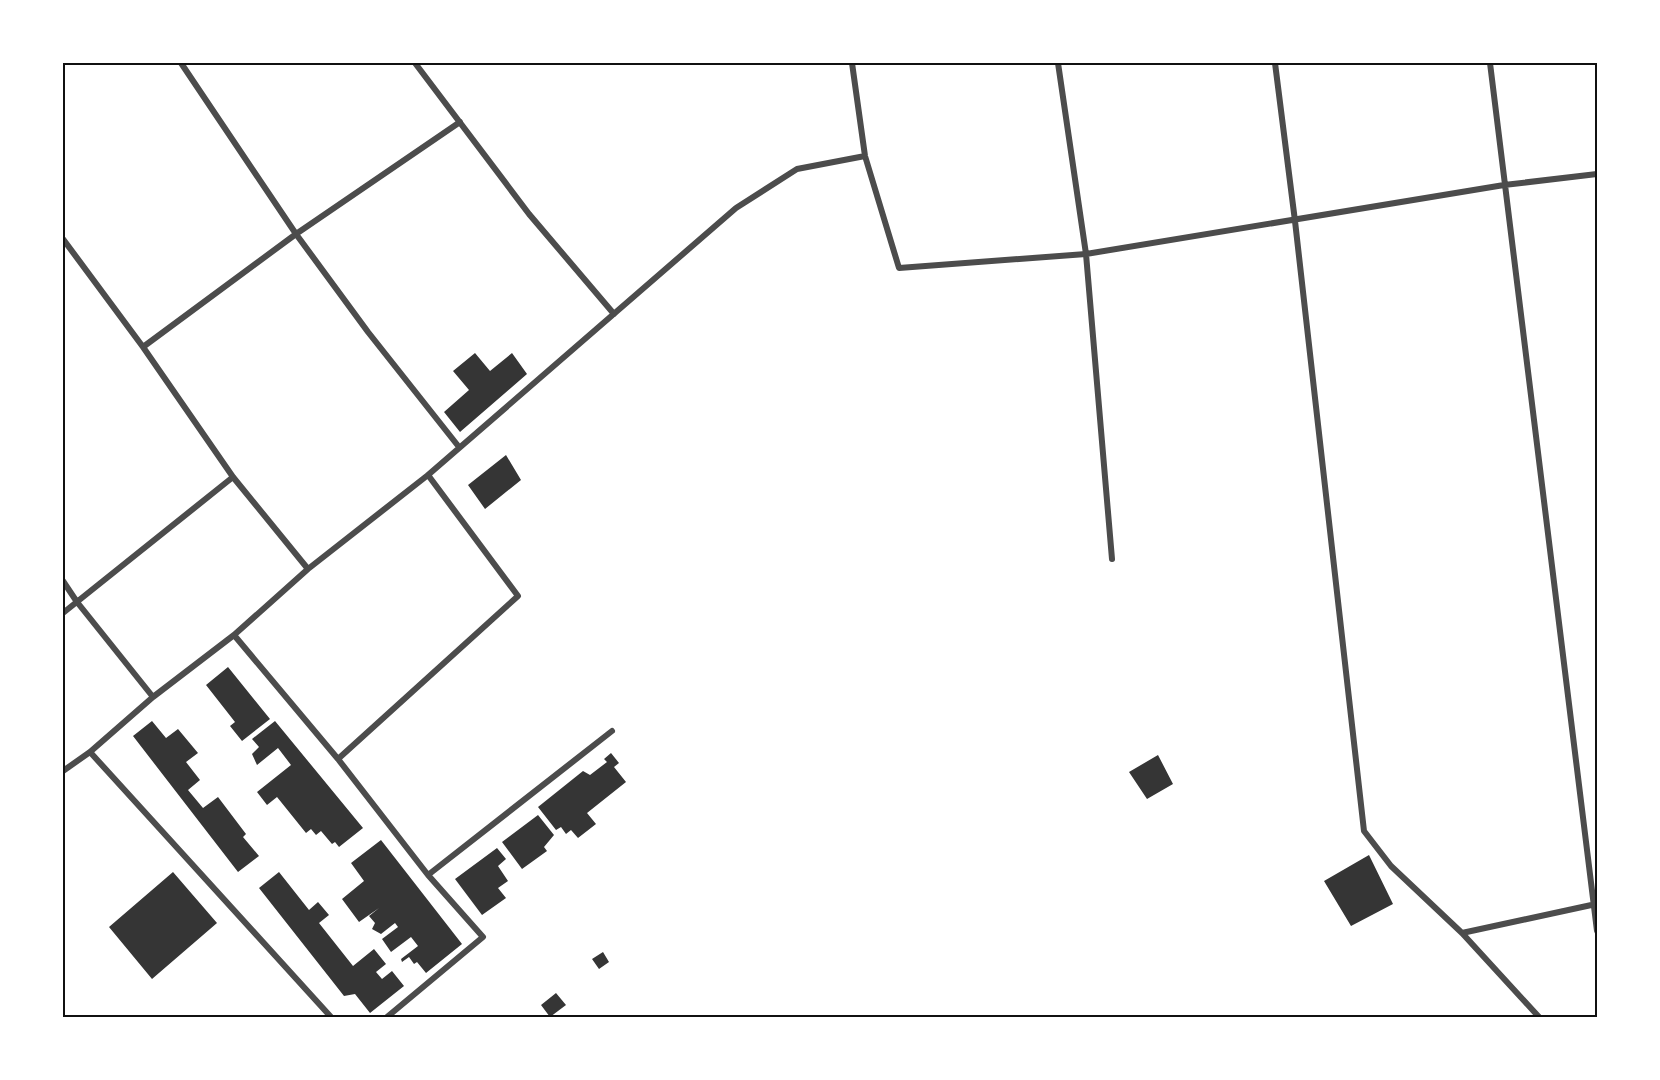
<svg xmlns="http://www.w3.org/2000/svg" width="1660" height="1080" font-family="Raleway,sans-serif">
	<style>
		.building { fill: #353535 }
		.lines { fill: none; stroke-linecap: round; stroke-linejoin: round }
		.minor { stroke: #4c4c4c; stroke-width: 6 }
		.neatline { fill: none; stroke: #111; stroke-width: 2 }
	</style>
	<rect width="100%" height="100%" fill="#fff"/>
	<path class="building" d="M 475,353 L 490,371 L 512,353 L 527,374 L 460,432 L 444,412 L 469,390 L 453,371 Z
		M 506,455 L 521,480 L 485,509 L 468,485 Z
		M 228,667 L 270,719 L 242,741 L 230,726 L 235,722 L 206,685 Z
		M 152,721 L 166,738 L 178,729 L 198,753 L 186,762 L 200,780 L 188,790 L 203,808 L 218,797 L 246,834 L 243,837 L 259,856 L 238,872 L 133,736 Z
		M 275,721 L 363,828 L 339,847 L 335,842 L 332,844 L 321,831 L 316,835 L 311,829 L 306,833 L 277,797 L 267,805 L 257,792 L 291,765 L 278,748 L 257,765 L 252,754 L 259,747 L 252,739 Z
		M 611,753 L 619,763 L 614,767 L 626,782 L 587,813 L 596,824 L 578,838 L 571,830 L 566,834 L 561,827 L 556,830 L 538,807 L 583,771 L 590,775 L 607,762 L 604,759 Z
		M 1158,755 L 1173,784 L 1147,799 L 1129,772 Z
		M 538,815 L 554,835 L 544,847 L 547,851 L 522,869 L 502,842 Z
		M 381,840 L 462,944 L 426,973 L 417,962 L 414,964 L 409,957 L 402,962 L 401,959 L 418,946 L 411,937 L 391,952 L 382,939 L 398,927 L 395,923 L 381,934 L 372,929 L 375,923 L 369,916 L 379,908 L 359,922 L 342,899 L 364,881 L 351,863 Z
		M 497,848 L 506,859 L 498,866 L 508,881 L 498,888 L 506,898 L 482,915 L 455,879 Z
		M 1369,855 L 1393,904 L 1351,926 L 1324,881 Z
		M 173,872 L 217,923 L 152,979 L 109,927 Z
		M 279,872 L 309,910 L 318,902 L 329,915 L 319,923 L 353,966 L 374,949 L 386,964 L 376,972 L 382,979 L 392,971 L 404,986 L 370,1013 L 355,994 L 344,996 L 259,888 Z
		M 603,952 L 609,962 L 599,969 L 592,959 Z
		M 556,993 L 566,1005 L 550,1017 L 541,1005 Z"/>
	<g class="lines">
		<path class="minor" d="M 181,63 L 296,234 L 368,332 L 459,447
			M 415,63 L 529,214 L 614,314
			M 852,63 L 865,156 L 899,268 L 1086,254 L 1504,185 L 1597,174
			M 1058,63 L 1086,254 L 1112,559
			M 1275,63 L 1295,221 L 1364,831 L 1391,866 L 1462,933 L 1539,1017
			M 1490,63 L 1597,931
			M 63,239 L 143,347 L 233,477 L 308,569
			M 143,347 L 296,234 L 460,122
			M 63,581 L 77,602 L 153,697
			M 63,613 L 233,477
			M 234,635 L 338,759 L 428,875 L 483,937 L 387,1017
			M 90,752 L 331,1017
			M 338,759 L 518,596 L 428,475
			M 63,771 L 90,752 L 153,697 L 234,635 L 308,569 L 428,475 L 736,208 L 797,169 L 865,156
			M 428,875 L 612,731
			M 1462,933 L 1596,904"/>
	</g>
	<rect width="1660" height="1080" fill="none" stroke="#ffffff" stroke-width="129"/>
	<rect x="64" y="64" width="1532" height="952" class="neatline"/>
</svg>
